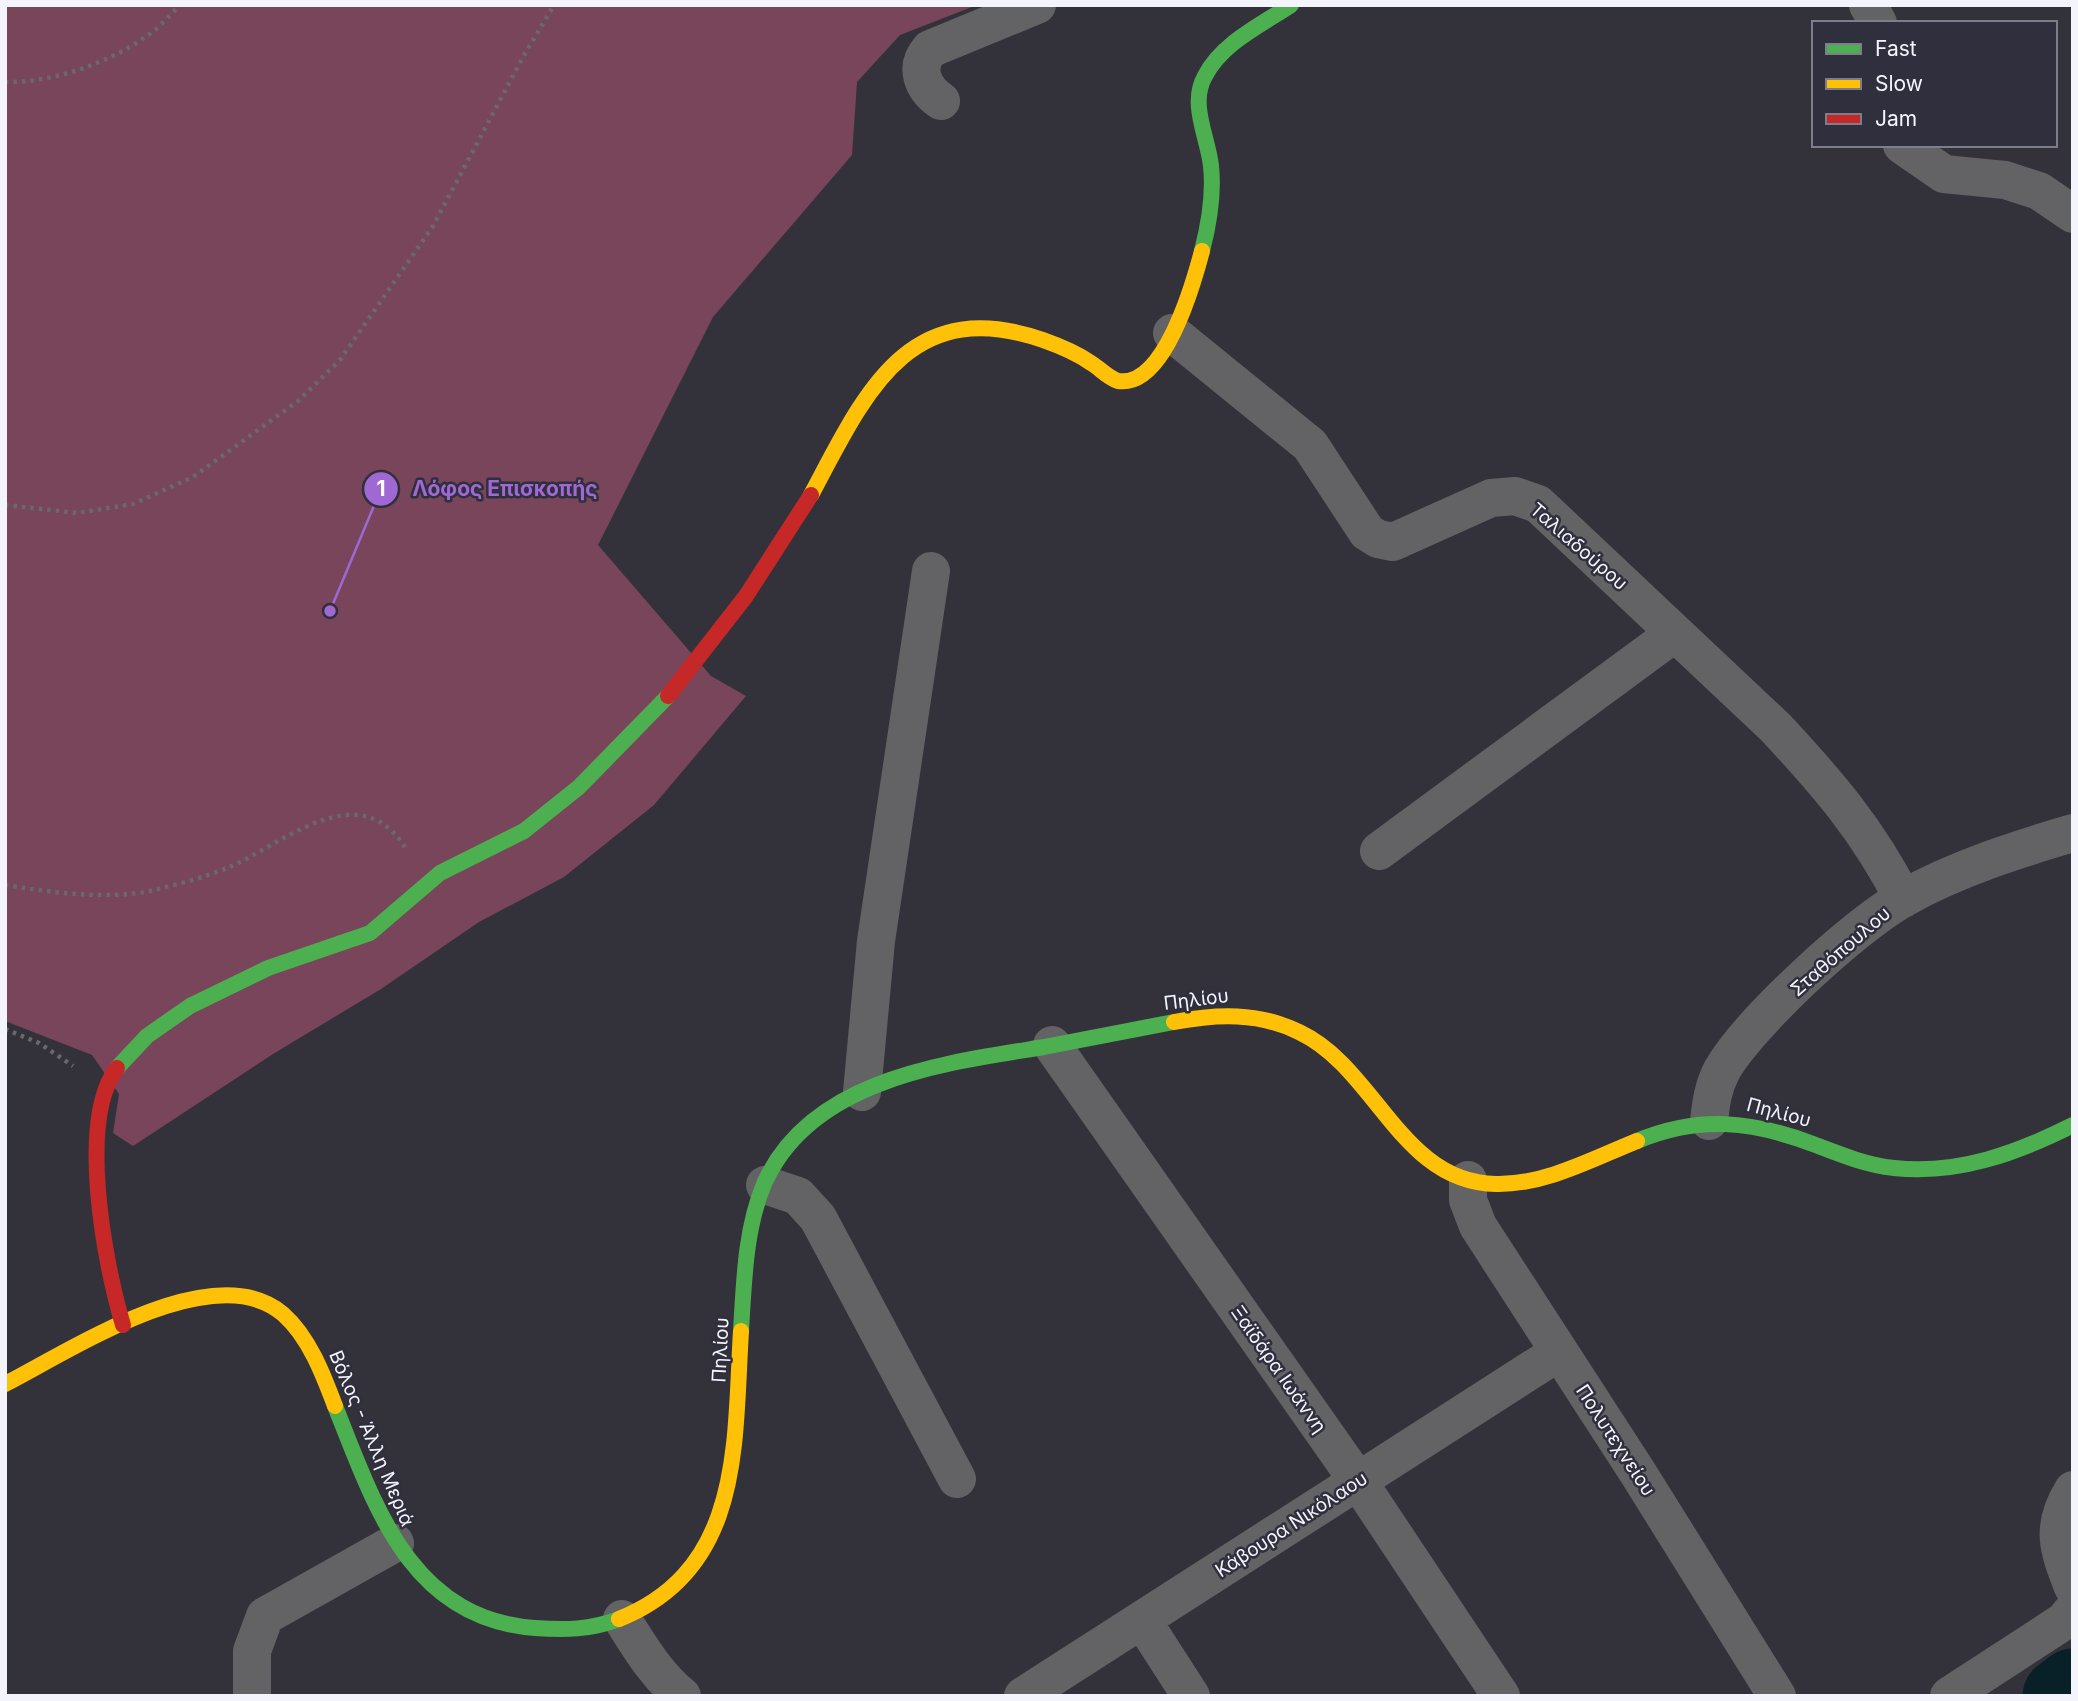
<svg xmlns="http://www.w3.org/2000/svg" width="2078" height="1701" font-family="Inter,sans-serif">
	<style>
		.forest { fill: #78455a }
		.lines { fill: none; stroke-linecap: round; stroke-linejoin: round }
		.river { stroke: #082027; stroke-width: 75 }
		.path { stroke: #69686b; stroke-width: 4.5; stroke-dasharray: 3.5 5; stroke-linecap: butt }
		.street { stroke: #636265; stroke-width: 38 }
		.fast { stroke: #4caf50; stroke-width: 16 }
		.slow { stroke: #ffc107; stroke-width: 16 }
		.jam { stroke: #c62828; stroke-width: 16 }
		.labels { text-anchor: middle; stroke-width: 5; stroke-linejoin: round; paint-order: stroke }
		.street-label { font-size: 19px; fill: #f4f4fd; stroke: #302f3d }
		.leader { fill: none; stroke: #9f68d2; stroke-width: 2.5 }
		.callout-dot { fill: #9f68d2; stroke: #302f3d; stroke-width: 2.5 }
		.mark-label { font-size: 21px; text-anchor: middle; font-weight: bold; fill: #fff }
		.callout-label { font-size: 21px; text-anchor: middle; font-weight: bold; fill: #9f68d2; stroke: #302f3d; stroke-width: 5; stroke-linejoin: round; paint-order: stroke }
	</style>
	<rect width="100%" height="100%" fill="#33323a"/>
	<path class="forest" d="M 5,5 L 977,5 L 900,35 L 857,82 L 852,155 L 713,317 L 598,545 L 711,676 L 746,696 L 654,805 L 564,877 L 479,922 L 381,989 L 273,1054 L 133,1146 L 113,1133 L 119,1094 L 92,1055 L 5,1021 Z"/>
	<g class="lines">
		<path class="river" d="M 2060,1696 L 2073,1686"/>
		<path class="path" d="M 5,82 C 51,83 106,64 144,38 C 157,30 169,16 180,5
			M 5,505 L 77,513 L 133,504 L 193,477 L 298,401 L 340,360 L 433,226 L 523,57 L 554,5
			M 5,885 C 48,892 106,900 150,891 C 175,885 203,878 227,868 C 281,846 359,772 406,849
			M 5,1029 L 39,1043 L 73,1066"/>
		<path class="street" d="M 1868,5 L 1878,23
			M 941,101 C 922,88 914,67 930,49 L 1037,5
			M 1902,145 L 1944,174 L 2005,180 L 2039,191 L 2073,214
			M 1172,333 L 1310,445 L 1367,532 L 1378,539 L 1393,542 L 1491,498 L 1515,496 L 1538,504 L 1776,728 C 1828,784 1868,830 1903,899
			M 1379,851 L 1675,633
			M 1052,1045 L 1358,1481 L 1501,1696
			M 862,1092 L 876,941 L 931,571
			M 1709,1121 C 1711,1103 1713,1087 1722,1070 C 1749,1023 1855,925 1904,898 C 1956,869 2015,850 2073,833
			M 1468,1180 L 1468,1200 L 1478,1226 L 1638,1473 L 1777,1696
			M 765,1185 L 798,1196 L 818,1218 L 957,1479
			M 2073,1490 C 2050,1527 2058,1549 2073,1587
			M 622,1619 C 640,1647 656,1675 682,1696
			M 1142,1620 L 1191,1696
			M 252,1696 L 252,1651 L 265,1616 L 395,1543
			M 1023,1696 L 1559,1352
			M 1949,1696 L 2064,1621 L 2073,1610"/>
		<path class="fast" d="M 1202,251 C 1209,224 1214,194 1211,166 C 1208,137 1189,104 1205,76 C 1222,43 1261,25 1291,5
			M 117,1068 L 147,1036 L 190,1006 L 268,968 L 370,933 L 440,873 L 524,831 L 579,787 L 668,696
			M 1637,1141 C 1699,1115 1752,1121 1813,1144 C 1839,1154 1866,1165 1894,1168 C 1958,1175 2017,1153 2073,1125
			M 741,1331 C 744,1283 745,1229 764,1184 C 810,1079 945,1063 1044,1047 C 1087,1039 1131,1030 1174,1022
			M 335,1406 C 375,1506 410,1619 535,1628 C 565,1630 590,1630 619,1619"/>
		<path class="slow" d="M 811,495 C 864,396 907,293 1043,340 C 1060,346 1077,353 1091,363 C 1101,369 1107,377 1118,381 C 1164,388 1193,285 1202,251
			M 1174,1022 C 1217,1014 1258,1012 1299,1032 C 1376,1068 1401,1183 1496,1184 C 1545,1185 1592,1159 1637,1141
			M 5,1384 C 70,1351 214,1255 283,1314 C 309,1337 323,1374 335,1406
			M 619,1619 C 744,1569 734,1442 741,1331"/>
		<path class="jam" d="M 668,696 L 746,596 L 811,495
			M 117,1068 C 77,1120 105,1265 123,1325"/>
	</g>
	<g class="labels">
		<g class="street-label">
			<text transform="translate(1579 546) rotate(41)" y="7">Ταλιαδούρου</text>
			<text transform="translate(1840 951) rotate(-41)" y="7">Σταθόπουλου</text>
			<text transform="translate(1196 999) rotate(-7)" y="7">Πηλίου</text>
			<text transform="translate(1779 1112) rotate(15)" y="7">Πηλίου</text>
			<text transform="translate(720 1350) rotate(-87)" y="7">Πηλίου</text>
			<text transform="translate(1279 1369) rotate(55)" y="7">Ξαϊδάρα Ιωάννη</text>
			<text transform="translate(372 1438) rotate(67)" y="7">Βόλος - Άλλη Μεριά</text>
			<text transform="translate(1616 1440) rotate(57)" y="7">Πολυτεχνείου</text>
			<text transform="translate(1291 1524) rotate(-33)" y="7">Κάβουρα Νικόλαου</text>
		</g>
	</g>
	<path class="leader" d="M330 611L381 489"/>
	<g class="callout-dot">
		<circle cx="330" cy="611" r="7"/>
		<circle cx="381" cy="489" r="18"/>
	</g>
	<g class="mark-label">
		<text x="381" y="496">1</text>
	</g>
	<g class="callout-label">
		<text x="505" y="496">Λόφος Επισκοπής</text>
	</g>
	<rect width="2078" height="1701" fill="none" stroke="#f4f4fd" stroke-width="14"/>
	<rect x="1812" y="21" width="245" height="126" fill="#302f3d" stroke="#7e7e8a" stroke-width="2"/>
	<rect x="1826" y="44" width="35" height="10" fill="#4caf50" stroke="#7e7e8a" stroke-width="2"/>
	<text x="1875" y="56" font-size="21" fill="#f4f4fd">Fast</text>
	<rect x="1826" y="79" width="35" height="10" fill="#ffc107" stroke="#7e7e8a" stroke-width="2"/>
	<text x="1875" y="91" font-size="21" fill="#f4f4fd">Slow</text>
	<rect x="1826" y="114" width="35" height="10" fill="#c62828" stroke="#7e7e8a" stroke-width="2"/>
	<text x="1875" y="126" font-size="21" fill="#f4f4fd">Jam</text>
</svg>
